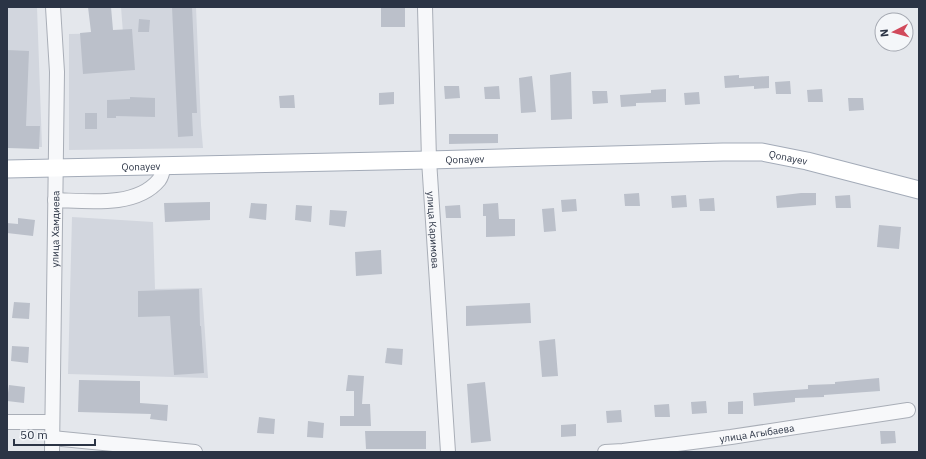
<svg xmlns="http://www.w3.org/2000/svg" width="926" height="459" font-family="'IBM Plex Sans',sans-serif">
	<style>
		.built { fill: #d2d6de }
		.building { fill: #bbc0ca }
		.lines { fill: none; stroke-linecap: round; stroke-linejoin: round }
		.minor-casing { stroke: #a9aeb7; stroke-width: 16 }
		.major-casing { stroke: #a3abb8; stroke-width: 19 }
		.minor { stroke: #f7f8fa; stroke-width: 14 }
		.major { stroke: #fff; stroke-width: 17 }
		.labels { text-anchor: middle; stroke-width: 4; stroke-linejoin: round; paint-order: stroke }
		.street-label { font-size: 10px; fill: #2b3445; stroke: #f4f6f9 }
	</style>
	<rect width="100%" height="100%" fill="#e4e7ec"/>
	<path class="built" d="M 7,7 L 37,7 L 42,147 L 7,147 Z
		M 121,7 L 196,7 L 201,125 L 203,148 L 69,150 L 69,34 L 123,33 Z
		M 72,217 L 153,222 L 155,289 L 202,288 L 208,378 L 68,374 Z"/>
	<path class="building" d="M 88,7 L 111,7 L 113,30 L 132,29 L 135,70 L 83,74 L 80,33 L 91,32 Z
		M 172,7 L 192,7 L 197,113 L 192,113 L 193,136 L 178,137 Z
		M 381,7 L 405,7 L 405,27 L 381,27 Z
		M 139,19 L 150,20 L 149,32 L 138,32 Z
		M 7,50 L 29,51 L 26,126 L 40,126 L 39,149 L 7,148 Z
		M 571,72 L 572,119 L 551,120 L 550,75 Z
		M 739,75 L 739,78 L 769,76 L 769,88 L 754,89 L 754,86 L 725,88 L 724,76 Z
		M 532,76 L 536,112 L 521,113 L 519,78 Z
		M 790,81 L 791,94 L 776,94 L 775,82 Z
		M 444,86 L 459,86 L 460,98 L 445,99 Z
		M 499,86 L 500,99 L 485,99 L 484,87 Z
		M 666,89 L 666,102 L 636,103 L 636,106 L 621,107 L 620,95 L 651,93 L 651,90 Z
		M 822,89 L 823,102 L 808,102 L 807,90 Z
		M 592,91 L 607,91 L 608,103 L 593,104 Z
		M 394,92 L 394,104 L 379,105 L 379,93 Z
		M 699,92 L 700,104 L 685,105 L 684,93 Z
		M 294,95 L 295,108 L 280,108 L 279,96 Z
		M 130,97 L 155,98 L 155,117 L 116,116 L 116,118 L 107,118 L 107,100 L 130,99 Z
		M 848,98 L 863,98 L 864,110 L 849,111 Z
		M 85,113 L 97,113 L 97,129 L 85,129 Z
		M 449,134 L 498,134 L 498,143 L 449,144 Z
		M 639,193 L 640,206 L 625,206 L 624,194 Z
		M 801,193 L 816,193 L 816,205 L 777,208 L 776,196 Z
		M 686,195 L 687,207 L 672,208 L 671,196 Z
		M 850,195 L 851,208 L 836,208 L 835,196 Z
		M 714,198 L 715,211 L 700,211 L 699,199 Z
		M 576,199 L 577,211 L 562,212 L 561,200 Z
		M 210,202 L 210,220 L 165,222 L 164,203 Z
		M 251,203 L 267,204 L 266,220 L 249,218 Z
		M 498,203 L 499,219 L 515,219 L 515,236 L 486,237 L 486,216 L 483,216 L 483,204 Z
		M 296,205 L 312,206 L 311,222 L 295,220 Z
		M 460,205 L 461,218 L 446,218 L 445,206 Z
		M 554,208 L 556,231 L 544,232 L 542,209 Z
		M 330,210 L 347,211 L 345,227 L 329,225 Z
		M 18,218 L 35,220 L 33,236 L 7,233 L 7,223 L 18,224 Z
		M 879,225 L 901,227 L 899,249 L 877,247 Z
		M 381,250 L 382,274 L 356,276 L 355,252 Z
		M 199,289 L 200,326 L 201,326 L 204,373 L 174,375 L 170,316 L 138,317 L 138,291 Z
		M 14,302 L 30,303 L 29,319 L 12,318 Z
		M 530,303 L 531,323 L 466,326 L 466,306 Z
		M 555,339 L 558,376 L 542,377 L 539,341 Z
		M 12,346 L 29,347 L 28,363 L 11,361 Z
		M 387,348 L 403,349 L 402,365 L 385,363 Z
		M 348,375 L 364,376 L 362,404 L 370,404 L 371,426 L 340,426 L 340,416 L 354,416 L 354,391 L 346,391 Z
		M 879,378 L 880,391 L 824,395 L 824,397 L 795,398 L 795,402 L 754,406 L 753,393 L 808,389 L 808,385 L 835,384 L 835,382 Z
		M 79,380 L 140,381 L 140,403 L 168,405 L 167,421 L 150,419 L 151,414 L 78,412 Z
		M 485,382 L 491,441 L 471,443 L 467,384 Z
		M 9,385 L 25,387 L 24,403 L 7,401 Z
		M 706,401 L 707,413 L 692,414 L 691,402 Z
		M 743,401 L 743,414 L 728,414 L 728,402 Z
		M 669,404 L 670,417 L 655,417 L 654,405 Z
		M 621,410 L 622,422 L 607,423 L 606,411 Z
		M 259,417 L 275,419 L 274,434 L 257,433 Z
		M 308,421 L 324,423 L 323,438 L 307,437 Z
		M 576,424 L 576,436 L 561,437 L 561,425 Z
		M 365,431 L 426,431 L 426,449 L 366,449 Z
		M 880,431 L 895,431 L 896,443 L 881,444 Z"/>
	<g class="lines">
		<defs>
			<g id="minor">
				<path id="s1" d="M 425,7 L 429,160 L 448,452"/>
				<path d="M 55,200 C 87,201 136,208 159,180 C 162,176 163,170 164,165"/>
				<path d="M 7,422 L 52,422"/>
				<path d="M 52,438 L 195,452"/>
				<path id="s2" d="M 52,452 L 57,72 L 53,7"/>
				<path id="s3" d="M 605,452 L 623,451 L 731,437 L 908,410"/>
			</g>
			<g id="major">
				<path id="s4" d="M 7,169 L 429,160 L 723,152 L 762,152 L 807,161 L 919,190"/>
			</g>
		</defs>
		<use href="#minor" class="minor-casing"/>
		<use href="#major" class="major-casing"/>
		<use href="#minor" class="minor"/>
		<use href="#major" class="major"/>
	</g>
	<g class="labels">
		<g class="street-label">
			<text dy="4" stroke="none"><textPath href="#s4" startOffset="782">Qonayev</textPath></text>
			<text dy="4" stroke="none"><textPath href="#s4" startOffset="458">Qonayev</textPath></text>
			<text dy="4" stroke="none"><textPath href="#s4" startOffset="134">Qonayev</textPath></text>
			<text dy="4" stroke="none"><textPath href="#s2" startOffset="223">улица Хамдиева</textPath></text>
			<text dy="4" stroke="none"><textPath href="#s1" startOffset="223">улица Каримова</textPath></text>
			<text dy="4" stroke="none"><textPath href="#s3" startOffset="153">улица Агыбаева</textPath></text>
		</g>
	</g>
	<rect width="926" height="459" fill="none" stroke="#2b3445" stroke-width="16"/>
	<g transform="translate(894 32) rotate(264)"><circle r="19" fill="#f4f6f9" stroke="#a4a8b1"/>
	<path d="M0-3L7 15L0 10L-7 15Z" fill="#d1495b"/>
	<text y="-6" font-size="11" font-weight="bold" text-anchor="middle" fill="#2b3445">N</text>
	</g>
	<path d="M14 439v6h81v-6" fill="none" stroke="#2b3445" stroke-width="2"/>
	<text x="20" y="439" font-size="12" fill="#2b3445" stroke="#f4f6f9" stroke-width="3" paint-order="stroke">50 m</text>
</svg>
